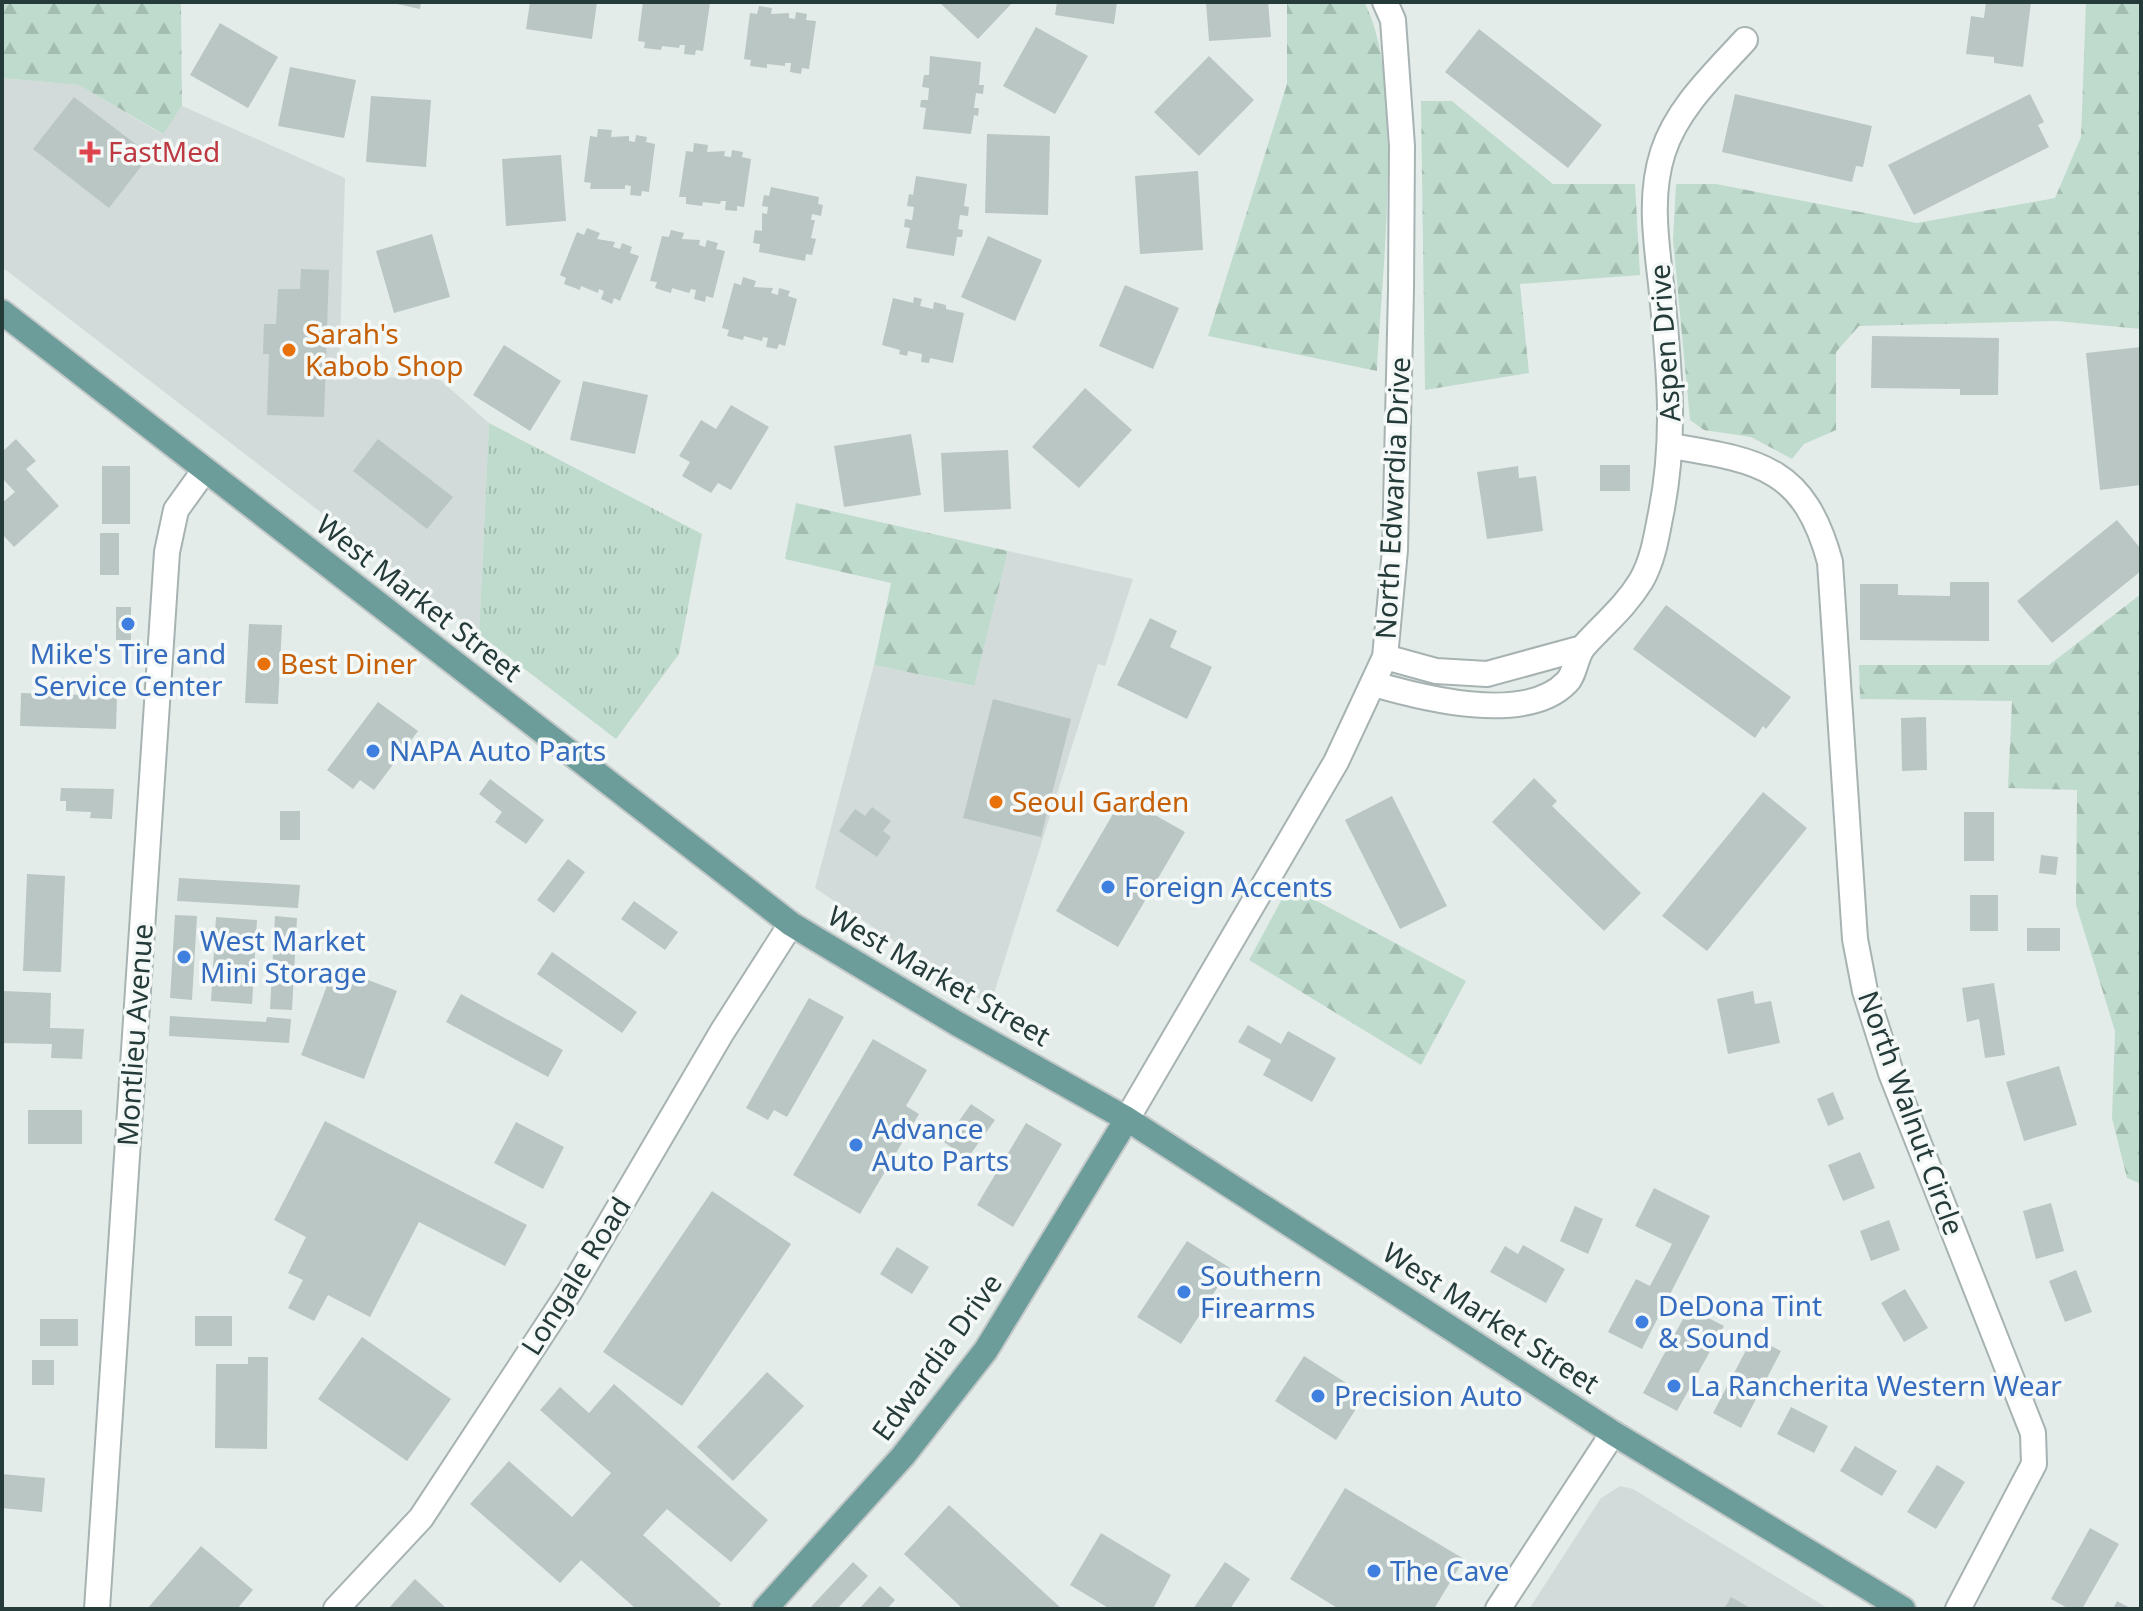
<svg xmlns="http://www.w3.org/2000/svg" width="2143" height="1611" font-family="'Noto Sans',sans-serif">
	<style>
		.built { fill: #d2dbd9 }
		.grass { fill: url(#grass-tufts) }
		.forest { fill: url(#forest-firs) }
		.building { fill: #b9c6c4 }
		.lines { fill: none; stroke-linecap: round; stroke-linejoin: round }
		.minor-casing { stroke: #a7b3b2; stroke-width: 28 }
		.major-casing { stroke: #c2c8c8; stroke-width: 28 }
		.minor { stroke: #fff; stroke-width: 24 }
		.major { stroke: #6d9d9b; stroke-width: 24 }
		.health-dot { fill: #e0444e; stroke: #f4f9f7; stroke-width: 3 }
		.food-dot { fill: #e8710a; stroke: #f4f9f7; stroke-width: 3 }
		.shop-dot { fill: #3f7fe0; stroke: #f4f9f7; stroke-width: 3 }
		.labels { text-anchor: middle; stroke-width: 7; stroke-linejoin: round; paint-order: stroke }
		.health-label { font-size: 28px; fill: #be3a42; stroke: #f4f9f7; text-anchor: start }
		.food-label { font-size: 28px; fill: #c56008; stroke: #f4f9f7; text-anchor: start }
		.street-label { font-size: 28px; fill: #253b3a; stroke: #f4f9f7 }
		.shop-label { font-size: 28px; fill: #366cbe; stroke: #f4f9f7; text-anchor: start }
	</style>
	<defs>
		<pattern id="grass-tufts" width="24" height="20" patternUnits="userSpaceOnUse" patternTransform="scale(2)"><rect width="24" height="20" fill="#bfdbcd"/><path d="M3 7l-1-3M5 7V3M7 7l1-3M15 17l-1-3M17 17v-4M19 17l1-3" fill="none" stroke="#a4bdb1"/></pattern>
		<pattern id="forest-firs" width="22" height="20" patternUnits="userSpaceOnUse" patternTransform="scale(2)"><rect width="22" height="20" fill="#bfdbcd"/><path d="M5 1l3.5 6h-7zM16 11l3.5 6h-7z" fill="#a4bdb1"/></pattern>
	</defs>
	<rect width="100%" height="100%" fill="#e4ecea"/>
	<path class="built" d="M 2,78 L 79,85 L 162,134 L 182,106 L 345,178 L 339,377 L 438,378 L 489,423 L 479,634 L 2,267 Z
		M 1008,551 L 1133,579 L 1105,666 L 1098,664 L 990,1006 L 815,888 L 874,665 L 973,686 Z
		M 1620,1486 L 1633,1489 L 1829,1609 L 1529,1609 L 1601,1498 Z"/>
	<path class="grass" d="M 489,423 L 702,534 L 679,654 L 616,739 L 479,634 Z"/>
	<path class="forest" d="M 2,2 L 181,2 L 182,106 L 163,134 L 79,85 L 2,78 Z
		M 1287,2 L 1364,2 C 1406,78 1381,280 1377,371 L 1208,336 L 1287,84 Z
		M 2086,2 L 2141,2 L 2141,329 L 2056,321 L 1859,326 L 1836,352 L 1836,430 L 1804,444 L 1792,459 L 1751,437 L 1704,430 L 1690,420 L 1673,240 L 1676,184 L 1716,184 L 1917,223 L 2055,198 L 2081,137 Z
		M 1421,101 L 1452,101 L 1553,184 L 1635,184 L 1640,275 L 1520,284 L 1529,373 L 1425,390 Z
		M 796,503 L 1008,551 L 974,686 L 874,665 L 891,583 L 785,559 Z
		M 2141,594 L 2141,1184 L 2127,1178 L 2112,1118 L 2115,1031 L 2076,905 L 2077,790 L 2008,788 L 2012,701 L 1860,699 L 1859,665 L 2049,665 Z
		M 1289,886 L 1466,981 L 1421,1065 L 1249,960 Z"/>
	<path class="building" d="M 388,2 L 421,2 L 420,9 Z
		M 530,2 L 597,2 L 592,39 L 526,29 Z
		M 643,2 L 710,3 L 703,51 L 696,50 L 695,55 L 684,54 L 685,45 L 680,45 L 679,48 L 662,46 L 661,50 L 644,48 L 645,42 L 638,41 Z
		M 939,2 L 1013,2 L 978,39 Z
		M 1057,2 L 1117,2 L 1114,24 L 1055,15 Z
		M 1206,2 L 1268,2 L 1271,37 L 1209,41 Z
		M 1986,2 L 2031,2 L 2023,67 L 1994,63 L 1994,57 L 1966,54 L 1971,16 L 1984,18 Z
		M 759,6 L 772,8 L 771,14 L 789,13 L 789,18 L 795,19 L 796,12 L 807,14 L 806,20 L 816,21 L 809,69 L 802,68 L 801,74 L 790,72 L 791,63 L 785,63 L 785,66 L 767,64 L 767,68 L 750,66 L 751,60 L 744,59 L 750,13 L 757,14 Z
		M 220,23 L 278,57 L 248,108 L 190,75 Z
		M 1036,27 L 1088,56 L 1055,114 L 1003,86 Z
		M 1479,29 L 1602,125 L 1568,168 L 1445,72 Z
		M 930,56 L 981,62 L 979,85 L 984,85 L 983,94 L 976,93 L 974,108 L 979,108 L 978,116 L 974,115 L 971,134 L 923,129 L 926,108 L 920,107 L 921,100 L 928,100 L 929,88 L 922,87 L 924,75 L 929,75 Z
		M 1209,56 L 1254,100 L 1199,156 L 1154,112 Z
		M 290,67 L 356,80 L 344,138 L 278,126 Z
		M 1735,94 L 1872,126 L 1863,167 L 1856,166 L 1852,182 L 1722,152 Z
		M 2030,94 L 2044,122 L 2038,125 L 2049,147 L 1914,215 L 1888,165 Z
		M 371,96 L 431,100 L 426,167 L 366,162 Z
		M 74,97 L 150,155 L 109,208 L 33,149 Z
		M 598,129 L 612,130 L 611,137 L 629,136 L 629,141 L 635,142 L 636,135 L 647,137 L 646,142 L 655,144 L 649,192 L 642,191 L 641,196 L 630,195 L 631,186 L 625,185 L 625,189 L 590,189 L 591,183 L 584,182 L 590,136 L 597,137 Z
		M 987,134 L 1050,136 L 1048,215 L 985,213 Z
		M 694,143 L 708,145 L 707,152 L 725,151 L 724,156 L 731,157 L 732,150 L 743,152 L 742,157 L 751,159 L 744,207 L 737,206 L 737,211 L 725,210 L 726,201 L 721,201 L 720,204 L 703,202 L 702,206 L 686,204 L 686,197 L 679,197 L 686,151 L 693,152 Z
		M 561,155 L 566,221 L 506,226 L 502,159 Z
		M 1198,171 L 1203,250 L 1140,254 L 1135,176 Z
		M 916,176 L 967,184 L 964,206 L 969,207 L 968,216 L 960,215 L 958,229 L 963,230 L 962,237 L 957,237 L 954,256 L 906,248 L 910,228 L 904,227 L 905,219 L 912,220 L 914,207 L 907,206 L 909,194 L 913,195 Z
		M 771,187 L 819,197 L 818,204 L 823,205 L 821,216 L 812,214 L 811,220 L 815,220 L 811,238 L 816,239 L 812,255 L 806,254 L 805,261 L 759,252 L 760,244 L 753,243 L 755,230 L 762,231 L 762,213 L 767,214 L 768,207 L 762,206 L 764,195 L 769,196 Z
		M 587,228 L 600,233 L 597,239 L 615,242 L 613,247 L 620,249 L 622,243 L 632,247 L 630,253 L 639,256 L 620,301 L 614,298 L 612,304 L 601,299 L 604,291 L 599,289 L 598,293 L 581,286 L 580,290 L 564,284 L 566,278 L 560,275 L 577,232 L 584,235 Z
		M 671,230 L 684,233 L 682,239 L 700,240 L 699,245 L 705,247 L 707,240 L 718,243 L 716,249 L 725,251 L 713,298 L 706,296 L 705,302 L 694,299 L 696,290 L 691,289 L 689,293 L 672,288 L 671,293 L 655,288 L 657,282 L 650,281 L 662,236 L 669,237 Z
		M 432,234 L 450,297 L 394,313 L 376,251 Z
		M 988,236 L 1042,260 L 1015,321 L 961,297 Z
		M 301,269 L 329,270 L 324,417 L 267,415 L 269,354 L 263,354 L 264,324 L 276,324 L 278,289 L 300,289 Z
		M 743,277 L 756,281 L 754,287 L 773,288 L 771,293 L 778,295 L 779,288 L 790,291 L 788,296 L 797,299 L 785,346 L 779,344 L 777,349 L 766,347 L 768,338 L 763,337 L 762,341 L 744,336 L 743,340 L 727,336 L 729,330 L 722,328 L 734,283 L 741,285 Z
		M 1125,285 L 1179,308 L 1153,369 L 1099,346 Z
		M 914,297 L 922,299 L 920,306 L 933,309 L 934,302 L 946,305 L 946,309 L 964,313 L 953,363 L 930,358 L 929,363 L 921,362 L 922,354 L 908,351 L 907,356 L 899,354 L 900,350 L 882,345 L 893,298 L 913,303 Z
		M 1872,336 L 1999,338 L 1998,395 L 1960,395 L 1960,389 L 1871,388 Z
		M 504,345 L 561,381 L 530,431 L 473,395 Z
		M 2141,347 L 2141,485 L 2100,490 L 2086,353 Z
		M 583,381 L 648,395 L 635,454 L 570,440 Z
		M 1085,388 L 1132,430 L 1079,488 L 1032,447 Z
		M 731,405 L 769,427 L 731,490 L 718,483 L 711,493 L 682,476 L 690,462 L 679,456 L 701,420 L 716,429 Z
		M 911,434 L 921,495 L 844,507 L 834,446 Z
		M 16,439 L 36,461 L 26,469 L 59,506 L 14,547 L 2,534 L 2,503 L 15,492 L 2,478 L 2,452 Z
		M 378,439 L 453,497 L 427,529 L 353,471 Z
		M 1008,450 L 1011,509 L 944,512 L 941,453 Z
		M 1600,465 L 1630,465 L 1630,491 L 1600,491 Z
		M 102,466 L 130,466 L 130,524 L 102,524 Z
		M 1518,466 L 1519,478 L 1536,476 L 1543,531 L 1487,539 L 1477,472 Z
		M 2117,520 L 2141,549 L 2141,571 L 2052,643 L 2017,601 Z
		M 100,533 L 119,533 L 119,575 L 100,575 Z
		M 1950,582 L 1989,582 L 1989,641 L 1860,640 L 1860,584 L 1898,584 L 1898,595 L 1950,596 Z
		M 1666,605 L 1791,697 L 1766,729 L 1763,726 L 1755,738 L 1633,649 Z
		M 116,607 L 131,607 L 131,640 L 116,640 Z
		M 1150,618 L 1177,631 L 1170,647 L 1212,667 L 1187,719 L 1117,685 Z
		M 249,624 L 282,625 L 278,704 L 245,703 Z
		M 21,693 L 117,696 L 116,729 L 20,726 Z
		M 993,699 L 1071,719 L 1041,837 L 963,818 Z
		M 378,702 L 418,731 L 374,790 L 360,780 L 353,789 L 327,770 Z
		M 1926,717 L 1927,770 L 1902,771 L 1901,718 Z
		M 1534,778 L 1557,801 L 1552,806 L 1641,893 L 1604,931 L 1492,822 Z
		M 490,779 L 544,820 L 526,844 L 495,822 L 502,812 L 479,794 Z
		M 61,788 L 114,789 L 112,819 L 90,818 L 91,812 L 66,811 L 66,801 L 60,801 Z
		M 1763,792 L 1807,828 L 1707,951 L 1662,916 Z
		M 1392,796 L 1447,906 L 1400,929 L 1345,820 Z
		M 1123,797 L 1185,832 L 1118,947 L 1056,911 Z
		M 872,807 L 891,821 L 883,831 L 891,837 L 877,857 L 839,831 L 855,809 L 865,816 Z
		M 280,811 L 300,811 L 300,840 L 280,840 Z
		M 1964,812 L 1994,812 L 1994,861 L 1964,861 Z
		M 2041,855 L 2058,857 L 2056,875 L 2039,873 Z
		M 568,859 L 585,872 L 554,913 L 537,900 Z
		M 27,874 L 65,876 L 61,972 L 23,971 Z
		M 179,878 L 300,885 L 298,908 L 177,901 Z
		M 1970,895 L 1998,895 L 1998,931 L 1970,931 Z
		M 634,901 L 678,932 L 665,950 L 621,919 Z
		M 175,915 L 197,916 L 192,1000 L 170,998 Z
		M 275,916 L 297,918 L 292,1010 L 270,1009 Z
		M 216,917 L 257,920 L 252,1004 L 211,1001 Z
		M 2027,928 L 2060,928 L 2060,951 L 2027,951 Z
		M 552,952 L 637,1012 L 622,1033 L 537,974 Z
		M 334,967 L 397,991 L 364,1079 L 301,1055 Z
		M 1994,983 L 2005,1055 L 1985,1058 L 1979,1019 L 1967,1022 L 1962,988 Z
		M 3,991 L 51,993 L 50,1028 L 84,1029 L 82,1059 L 51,1058 L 52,1044 L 2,1043 Z
		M 1753,991 L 1755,1004 L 1771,1001 L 1780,1043 L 1728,1054 L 1717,999 Z
		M 461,994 L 563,1050 L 548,1077 L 446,1022 Z
		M 809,998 L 844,1017 L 787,1117 L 774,1110 L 768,1120 L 746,1108 Z
		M 170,1016 L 266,1022 L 267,1017 L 291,1019 L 289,1043 L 169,1036 Z
		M 1248,1025 L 1281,1044 L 1288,1031 L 1336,1058 L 1312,1102 L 1263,1075 L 1271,1060 L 1238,1042 Z
		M 873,1039 L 927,1070 L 906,1106 L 919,1114 L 860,1214 L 793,1175 Z
		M 2059,1066 L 2077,1125 L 2024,1141 L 2006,1082 Z
		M 1833,1092 L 1844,1119 L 1828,1126 L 1817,1099 Z
		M 971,1104 L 995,1120 L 967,1159 L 944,1142 Z
		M 28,1110 L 82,1110 L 82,1144 L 28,1144 Z
		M 325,1121 L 527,1225 L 505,1266 L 419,1222 L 370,1317 L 328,1295 L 314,1321 L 288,1308 L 303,1280 L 288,1273 L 306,1237 L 274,1220 Z
		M 516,1122 L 564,1147 L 543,1189 L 494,1163 Z
		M 1026,1123 L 1062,1144 L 1013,1227 L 977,1205 Z
		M 1860,1152 L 1875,1188 L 1843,1201 L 1828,1165 Z
		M 1654,1188 L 1710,1216 L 1642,1349 L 1608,1332 L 1636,1279 L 1650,1286 L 1672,1244 L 1635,1226 Z
		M 712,1191 L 791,1244 L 682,1406 L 603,1352 Z
		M 2051,1203 L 2064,1251 L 2036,1259 L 2023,1211 Z
		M 1575,1206 L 1603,1219 L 1588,1254 L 1560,1241 Z
		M 1889,1220 L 1900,1250 L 1871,1261 L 1860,1231 Z
		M 1187,1241 L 1230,1268 L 1181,1344 L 1137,1317 Z
		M 1523,1245 L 1565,1269 L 1546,1303 L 1490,1272 L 1505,1246 L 1518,1254 Z
		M 897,1247 L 929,1267 L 912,1294 L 880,1274 Z
		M 2076,1270 L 2092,1312 L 2065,1322 L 2049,1281 Z
		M 1905,1289 L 1928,1328 L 1904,1342 L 1881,1303 Z
		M 1689,1308 L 1724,1326 L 1677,1411 L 1643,1393 Z
		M 195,1316 L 232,1316 L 232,1346 L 195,1346 Z
		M 40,1319 L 78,1319 L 78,1346 L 40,1346 Z
		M 362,1337 L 451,1399 L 407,1461 L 318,1399 Z
		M 1753,1337 L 1781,1351 L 1741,1428 L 1713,1413 Z
		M 1304,1356 L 1365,1395 L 1336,1440 L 1275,1401 Z
		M 248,1357 L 268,1357 L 267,1449 L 215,1448 L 216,1364 L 248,1364 Z
		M 32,1360 L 54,1360 L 54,1385 L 32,1385 Z
		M 767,1372 L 804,1406 L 733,1481 L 697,1447 Z
		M 614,1384 L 768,1520 L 731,1562 L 667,1509 L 643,1535 L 721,1604 L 717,1609 L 636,1609 L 581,1560 L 560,1583 L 470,1504 L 509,1461 L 572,1517 L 611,1473 L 540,1410 L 560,1387 L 589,1413 Z
		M 1791,1407 L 1828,1426 L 1814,1453 L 1777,1434 Z
		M 1855,1446 L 1897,1471 L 1882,1496 L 1840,1471 Z
		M 1937,1465 L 1965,1482 L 1936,1529 L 1907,1512 Z
		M 2,1474 L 45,1478 L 42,1512 L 2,1508 Z
		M 1345,1488 L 1464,1559 L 1434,1609 L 1339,1609 L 1290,1579 Z
		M 949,1505 L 1062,1609 L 963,1609 L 904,1554 Z
		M 2090,1528 L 2119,1544 L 2082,1609 L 2069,1609 L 2051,1599 Z
		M 1101,1533 L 1171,1575 L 1153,1609 L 1110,1609 L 1070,1585 Z
		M 201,1546 L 253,1590 L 237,1609 L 147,1609 Z
		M 853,1562 L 868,1576 L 837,1609 L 809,1609 Z
		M 1225,1562 L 1250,1579 L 1230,1609 L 1193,1609 Z
		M 415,1579 L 447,1609 L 388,1609 Z
		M 880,1586 L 895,1600 L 887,1609 L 859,1609 Z
		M 1731,1597 L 1752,1609 L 1724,1609 Z
		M 2117,1601 L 2132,1609 L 2113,1609 Z"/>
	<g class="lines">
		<defs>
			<path id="minor" d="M 1672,446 C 1760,461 1804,467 1830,562 L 1855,939 L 1865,991 L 1891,1073 L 2033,1433 L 2034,1464 L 1958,1609
				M 1385,657 L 1436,671 L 1487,674 L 1582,648
				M 1374,684 C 1422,698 1526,725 1567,682 C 1576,673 1575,655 1585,645 C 1605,623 1625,607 1641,581 C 1652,562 1656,540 1660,518 C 1677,439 1669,364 1661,284 C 1656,240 1649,195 1663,152 C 1677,108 1715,73 1745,40
				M 1127,1119 L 1336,762 L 1385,657 L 1395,550 L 1401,290 L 1402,146 L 1393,20 L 1385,2
				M 97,1609 L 167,552 L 176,510 L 204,471
				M 336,1609 L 421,1518 L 570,1291 L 722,1032 L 791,924
				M 1498,1609 L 1613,1433"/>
			<path id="major" d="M 2,312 L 791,924 L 956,1023 L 1127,1119 L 1613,1433 L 1903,1609
				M 765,1609 L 903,1456 L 986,1350 L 1127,1119"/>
		</defs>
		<use href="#minor" class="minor-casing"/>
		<use href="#major" class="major-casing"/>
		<use href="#minor" class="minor"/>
		<use href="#major" class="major"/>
	</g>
	<path class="health-dot" d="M86 140h8v8h8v8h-8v8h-8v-8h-8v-8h8z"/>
	<g class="food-dot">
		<circle cx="289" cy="350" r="8"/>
		<circle cx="264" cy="664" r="8"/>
		<circle cx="996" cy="802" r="8"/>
	</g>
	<g class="shop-dot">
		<circle cx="128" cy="624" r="8"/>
		<circle cx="373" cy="751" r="8"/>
		<circle cx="1108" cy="887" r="8"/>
		<circle cx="184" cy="957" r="8"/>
		<circle cx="856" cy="1145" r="8"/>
		<circle cx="1184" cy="1292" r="8"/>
		<circle cx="1642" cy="1322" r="8"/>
		<circle cx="1674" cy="1386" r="8"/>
		<circle cx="1318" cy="1396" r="8"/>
		<circle cx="1374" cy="1571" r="8"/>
	</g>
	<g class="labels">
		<g class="health-label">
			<text x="108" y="162">FastMed</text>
		</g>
		<g class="food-label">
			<text x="305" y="344">Sarah's<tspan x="305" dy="32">Kabob Shop</tspan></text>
			<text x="280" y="674">Best Diner</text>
			<text x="1012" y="812">Seoul Garden</text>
		</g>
		<g class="street-label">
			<text transform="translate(1665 343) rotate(-94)" y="10">Aspen Drive</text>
			<text transform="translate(1393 498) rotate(-87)" y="10">North Edwardia Drive</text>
			<text transform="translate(419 598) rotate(38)" y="10">West Market Street</text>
			<text transform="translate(939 976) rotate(30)" y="10">West Market Street</text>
			<text transform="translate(135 1035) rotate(-86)" y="10">Montlieu Avenue</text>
			<text transform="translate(1911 1113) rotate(70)" y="10">North Walnut Circle</text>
			<text transform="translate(576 1276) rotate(-58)" y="10">Longale Road</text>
			<text transform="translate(1491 1318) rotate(33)" y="10">West Market Street</text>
			<text transform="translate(937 1357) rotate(-54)" y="10">Edwardia Drive</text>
		</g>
		<g class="shop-label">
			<text x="128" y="664" text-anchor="middle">Mike's Tire and<tspan x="128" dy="32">Service Center</tspan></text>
			<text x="389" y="761">NAPA Auto Parts</text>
			<text x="1124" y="897">Foreign Accents</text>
			<text x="200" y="951">West Market<tspan x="200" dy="32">Mini Storage</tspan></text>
			<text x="872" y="1139">Advance<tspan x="872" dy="32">Auto Parts</tspan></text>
			<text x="1200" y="1286">Southern<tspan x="1200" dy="32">Firearms</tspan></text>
			<text x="1658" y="1316">DeDona Tint<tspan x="1658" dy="32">&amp; Sound</tspan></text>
			<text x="1690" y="1396">La Rancherita Western Wear</text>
			<text x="1334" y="1406">Precision Auto</text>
			<text x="1390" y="1581">The Cave</text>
		</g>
	</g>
	<rect width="2143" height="1611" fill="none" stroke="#253b3a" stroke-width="8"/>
</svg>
